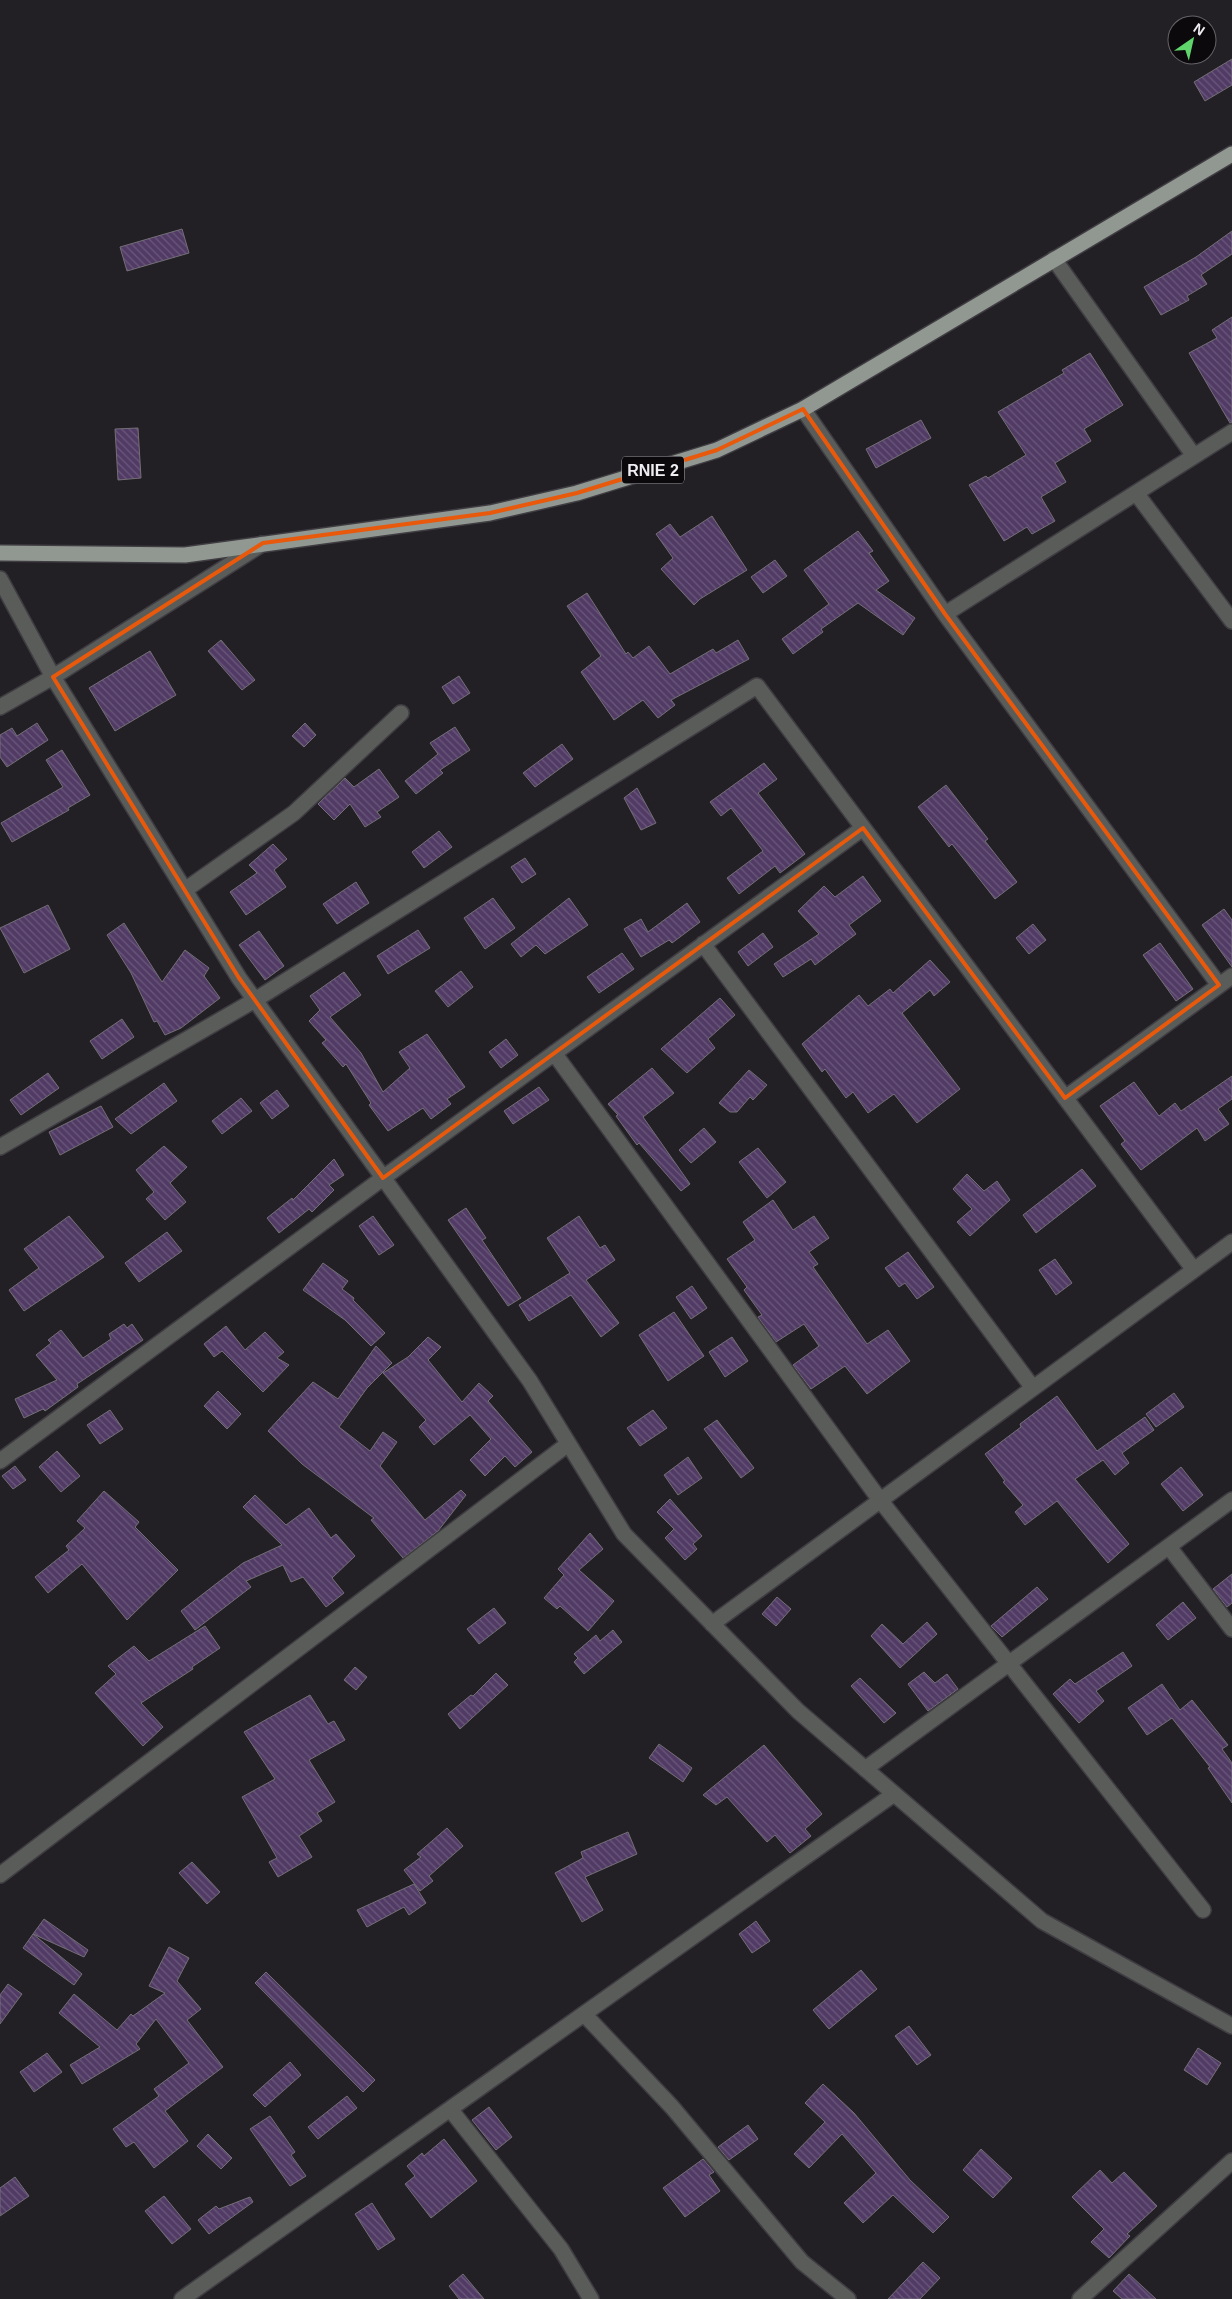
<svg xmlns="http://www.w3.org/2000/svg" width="1232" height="2299" font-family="Arial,sans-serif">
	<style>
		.building { fill: url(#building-back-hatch); stroke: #736f76 }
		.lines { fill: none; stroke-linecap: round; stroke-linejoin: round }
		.minor-casing { stroke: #3f3c42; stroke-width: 18 }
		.major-casing { stroke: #3f3c42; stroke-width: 18 }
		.minor { stroke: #595c59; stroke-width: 15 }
		.major { stroke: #919791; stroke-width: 15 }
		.marked { fill: none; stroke: #e8590c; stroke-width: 4; stroke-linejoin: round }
		.labels { text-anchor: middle; stroke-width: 4; stroke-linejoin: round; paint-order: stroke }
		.shield { fill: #0b090c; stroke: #aba9ac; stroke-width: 1 }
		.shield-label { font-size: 16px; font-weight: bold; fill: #efedf1 }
	</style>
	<defs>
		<pattern id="building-back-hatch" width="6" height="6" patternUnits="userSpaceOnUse" patternTransform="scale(1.25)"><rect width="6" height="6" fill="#513b65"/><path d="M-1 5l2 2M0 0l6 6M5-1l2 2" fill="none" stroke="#6a587c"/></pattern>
	</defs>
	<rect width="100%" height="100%" fill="#221f25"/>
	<path class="building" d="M 1232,59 L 1232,85 L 1205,101 L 1194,82 Z
		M 182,229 L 189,253 L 127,271 L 120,247 Z
		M 1232,231 L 1232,254 L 1201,275 L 1207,284 L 1187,296 L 1189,300 L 1161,315 L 1144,287 L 1196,257 Z
		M 1232,317 L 1232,423 L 1230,423 L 1189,353 L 1217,338 L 1212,330 Z
		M 1090,353 L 1123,405 L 1084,429 L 1091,441 L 1055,463 L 1066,482 L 1041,497 L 1055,521 L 1032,534 L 1027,527 L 1004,541 L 969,485 L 986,476 L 988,478 L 1026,455 L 998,412 L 1064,373 L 1062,370 Z
		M 921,420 L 931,438 L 876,468 L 866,449 Z
		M 138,428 L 141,478 L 118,480 L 115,429 Z
		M 712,516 L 747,570 L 700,599 L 694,605 L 661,569 L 673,558 L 656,534 L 670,524 L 680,537 Z
		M 858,531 L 873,551 L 869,553 L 889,581 L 876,590 L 915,618 L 903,635 L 858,603 L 821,629 L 823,632 L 793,654 L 782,639 L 829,604 L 804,570 Z
		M 775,560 L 787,576 L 763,593 L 751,577 Z
		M 587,593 L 626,654 L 628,652 L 633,658 L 649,646 L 670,674 L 713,649 L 716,653 L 738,640 L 749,659 L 671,700 L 675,705 L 658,718 L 643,700 L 614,720 L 581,672 L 601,656 L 567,606 Z
		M 221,640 L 255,680 L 242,690 L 208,651 Z
		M 150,651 L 176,695 L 115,731 L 89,688 Z
		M 459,676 L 470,693 L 453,704 L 442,687 Z
		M 37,723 L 48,740 L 7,767 L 0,757 L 0,735 L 12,728 L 17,736 Z
		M 305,723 L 316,735 L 304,747 L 292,736 Z
		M 455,727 L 470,750 L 440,770 L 443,773 L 416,794 L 405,781 L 438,754 L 430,743 Z
		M 562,744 L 573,759 L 535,787 L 523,773 Z
		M 62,750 L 90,795 L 68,808 L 69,810 L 12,842 L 1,823 L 63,787 L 46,760 Z
		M 764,763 L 777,779 L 758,793 L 805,854 L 780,873 L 775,866 L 739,894 L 727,878 L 763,851 L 731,808 L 721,816 L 710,802 Z
		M 379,769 L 399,797 L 377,812 L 381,817 L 365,827 L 350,804 L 334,820 L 318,804 L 345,778 L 354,787 Z
		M 946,785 L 988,839 L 985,841 L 1017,882 L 995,899 L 952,844 L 949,847 L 918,807 Z
		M 637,788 L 656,823 L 641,830 L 624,798 Z
		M 439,831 L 452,847 L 424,868 L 412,852 Z
		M 273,844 L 287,859 L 274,870 L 286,887 L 246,915 L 230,892 L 257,873 L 249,865 Z
		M 525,858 L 536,874 L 522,883 L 511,867 Z
		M 863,876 L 881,901 L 849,925 L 856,934 L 815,965 L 811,959 L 783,977 L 774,964 L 819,934 L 798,911 L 824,886 L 835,897 Z
		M 356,882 L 369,903 L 337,924 L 323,904 Z
		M 493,898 L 515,928 L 485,949 L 464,918 Z
		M 569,898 L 588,925 L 545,954 L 536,945 L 521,957 L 511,944 Z
		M 687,903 L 700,922 L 672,943 L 669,940 L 641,957 L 624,929 L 641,919 L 648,932 Z
		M 48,905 L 70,949 L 24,973 L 0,928 Z
		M 1224,909 L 1232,920 L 1232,967 L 1202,925 Z
		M 124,923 L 162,982 L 185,950 L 209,968 L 204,976 L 220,998 L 181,1028 L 165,1035 L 157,1021 L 154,1022 L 131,973 L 107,935 Z
		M 1033,924 L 1046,940 L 1029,954 L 1016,938 Z
		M 418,930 L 430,948 L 388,974 L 377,956 Z
		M 259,931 L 284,966 L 265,980 L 239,945 Z
		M 763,933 L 773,947 L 748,966 L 738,952 Z
		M 1160,943 L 1193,989 L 1176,1001 L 1143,955 Z
		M 622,953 L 634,969 L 599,993 L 587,977 Z
		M 930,960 L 950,982 L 934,996 L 930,990 L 902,1013 L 960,1089 L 917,1123 L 894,1094 L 868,1113 L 853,1092 L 846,1098 L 825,1069 L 822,1072 L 802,1044 L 859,995 L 868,1006 L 890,989 L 893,993 Z
		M 461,971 L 473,987 L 448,1007 L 435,991 Z
		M 344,972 L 361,995 L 330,1017 L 361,1053 L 383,1092 L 410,1068 L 399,1052 L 427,1034 L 465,1087 L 447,1099 L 451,1104 L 431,1119 L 423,1108 L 388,1131 L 369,1105 L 371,1103 L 346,1064 L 343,1067 L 322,1043 L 326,1040 L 309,1021 L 320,1010 L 310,996 Z
		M 720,998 L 735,1015 L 708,1039 L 715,1048 L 687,1073 L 661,1049 Z
		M 122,1019 L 134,1037 L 102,1059 L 90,1041 Z
		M 506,1039 L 518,1055 L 501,1068 L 489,1052 Z
		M 652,1068 L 674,1093 L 643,1117 L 690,1184 L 681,1191 L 639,1143 L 637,1145 L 616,1116 L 618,1115 L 608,1104 Z
		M 749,1070 L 767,1085 L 753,1100 L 750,1097 L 737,1112 L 730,1112 L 719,1103 Z
		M 48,1073 L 59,1088 L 21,1115 L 10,1100 Z
		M 1232,1076 L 1232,1099 L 1218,1109 L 1229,1124 L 1205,1141 L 1197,1128 L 1141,1170 L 1121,1144 L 1125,1141 L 1100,1106 L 1134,1082 L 1159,1116 L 1175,1103 L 1181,1111 Z
		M 164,1083 L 177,1101 L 131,1134 L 115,1119 Z
		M 539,1087 L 549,1100 L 513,1124 L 504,1111 Z
		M 277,1090 L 289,1106 L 272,1119 L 260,1103 Z
		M 241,1098 L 252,1111 L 222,1134 L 212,1121 Z
		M 101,1106 L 113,1127 L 60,1155 L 49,1132 Z
		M 704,1128 L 716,1142 L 691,1163 L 679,1150 Z
		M 164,1146 L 187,1167 L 170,1183 L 186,1202 L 165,1220 L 146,1199 L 154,1192 L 136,1170 Z
		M 758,1148 L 786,1182 L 767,1198 L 739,1162 Z
		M 334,1159 L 344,1175 L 329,1185 L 334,1190 L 312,1212 L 309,1209 L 279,1233 L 267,1218 L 292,1198 L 293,1200 Z
		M 1082,1169 L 1096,1186 L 1036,1233 L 1023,1215 Z
		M 967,1174 L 984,1191 L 997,1181 L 1010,1200 L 970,1236 L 957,1222 L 972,1209 L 953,1189 Z
		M 773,1200 L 793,1230 L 814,1216 L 829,1238 L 809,1252 L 818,1264 L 813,1267 L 867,1344 L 888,1330 L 910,1361 L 867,1394 L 845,1366 L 811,1389 L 793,1365 L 819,1346 L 804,1324 L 776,1342 L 758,1317 L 762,1315 L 744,1290 L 747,1287 L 727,1259 L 755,1240 L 743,1222 Z
		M 466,1208 L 486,1238 L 482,1240 L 521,1298 L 508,1306 L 448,1220 Z
		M 69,1216 L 104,1257 L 24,1311 L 9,1290 L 39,1268 L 24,1249 Z
		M 373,1216 L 394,1245 L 379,1255 L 359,1226 Z
		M 579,1216 L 600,1248 L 605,1245 L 615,1260 L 586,1280 L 619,1323 L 601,1337 L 571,1295 L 529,1321 L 519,1305 L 570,1273 L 547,1238 Z
		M 167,1232 L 182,1251 L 139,1282 L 125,1263 Z
		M 908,1252 L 934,1287 L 917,1299 L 905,1283 L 899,1287 L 885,1268 Z
		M 1055,1259 L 1072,1283 L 1056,1295 L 1039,1270 Z
		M 323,1263 L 348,1281 L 342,1289 L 354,1298 L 353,1300 L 385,1333 L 371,1346 L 345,1320 L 303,1290 Z
		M 692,1286 L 707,1308 L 691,1319 L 676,1297 Z
		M 674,1312 L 704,1356 L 668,1381 L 639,1335 Z
		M 124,1324 L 127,1328 L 132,1324 L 143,1340 L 77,1384 L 78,1387 L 45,1411 L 43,1409 L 24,1418 L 15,1399 L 57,1380 L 36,1355 L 51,1343 L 48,1340 L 61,1330 L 83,1358 L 111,1339 L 109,1334 Z
		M 226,1326 L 245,1350 L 265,1332 L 284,1352 L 277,1358 L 289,1365 L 263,1392 L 222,1351 L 214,1357 L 204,1344 Z
		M 428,1337 L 441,1347 L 428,1360 L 462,1402 L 479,1383 L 493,1396 L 488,1401 L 532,1452 L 515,1467 L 505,1456 L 485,1476 L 470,1460 L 491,1439 L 470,1415 L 434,1445 L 419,1427 L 426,1420 L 383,1373 L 408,1357 Z
		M 732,1337 L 748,1361 L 725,1377 L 709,1352 Z
		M 376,1346 L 392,1363 L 367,1388 L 339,1427 L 370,1451 L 383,1432 L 397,1442 L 380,1466 L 425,1520 L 461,1490 L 466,1495 L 438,1531 L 403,1558 L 371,1520 L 374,1518 L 302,1464 L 268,1431 L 313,1382 L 338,1399 Z
		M 218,1391 L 241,1414 L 227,1429 L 204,1406 Z
		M 1174,1393 L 1184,1407 L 1156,1427 L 1146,1414 Z
		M 1057,1396 L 1097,1451 L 1145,1417 L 1154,1430 L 1122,1453 L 1129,1463 L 1115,1475 L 1103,1460 L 1075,1479 L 1129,1544 L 1108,1563 L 1057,1501 L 1025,1525 L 1015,1512 L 1023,1505 L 1003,1482 L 1005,1481 L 985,1454 L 1021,1427 L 1020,1424 Z
		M 110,1410 L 123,1429 L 100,1444 L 87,1425 Z
		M 653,1410 L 667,1428 L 640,1446 L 627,1428 Z
		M 717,1420 L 754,1468 L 741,1478 L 704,1429 Z
		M 57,1451 L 80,1476 L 61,1492 L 39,1467 Z
		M 688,1457 L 702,1478 L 678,1495 L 664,1475 Z
		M 15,1466 L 26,1480 L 13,1489 L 2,1476 Z
		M 1181,1467 L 1203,1495 L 1183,1511 L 1161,1484 Z
		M 104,1491 L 139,1522 L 135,1527 L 178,1570 L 127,1620 L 82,1564 L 48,1593 L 35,1577 L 69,1550 L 66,1546 L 85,1528 L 77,1521 Z
		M 255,1495 L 286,1525 L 309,1508 L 331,1538 L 336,1534 L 355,1556 L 332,1578 L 344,1593 L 326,1607 L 303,1577 L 291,1582 L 283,1565 L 246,1581 L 251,1587 L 195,1630 L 181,1611 L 243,1563 L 282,1545 L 243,1507 Z
		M 670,1499 L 702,1536 L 693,1544 L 697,1549 L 685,1560 L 665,1538 L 674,1529 L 657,1512 Z
		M 590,1533 L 603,1549 L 579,1570 L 614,1601 L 588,1631 L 560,1606 L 557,1609 L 544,1598 L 564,1575 L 558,1569 Z
		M 1232,1574 L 1232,1603 L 1227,1607 L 1213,1589 Z
		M 1037,1587 L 1048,1599 L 1002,1637 L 991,1626 Z
		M 777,1597 L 791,1609 L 776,1626 L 762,1614 Z
		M 1183,1602 L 1196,1618 L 1168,1640 L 1156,1625 Z
		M 494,1608 L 506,1623 L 479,1644 L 467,1629 Z
		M 927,1622 L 937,1634 L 900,1668 L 871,1636 L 882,1624 L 903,1644 Z
		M 205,1626 L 220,1648 L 192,1667 L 193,1669 L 141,1703 L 163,1727 L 143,1746 L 95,1693 L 116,1674 L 108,1666 L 134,1646 L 149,1661 Z
		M 613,1630 L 622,1642 L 584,1674 L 574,1662 L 578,1658 L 574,1654 L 596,1635 L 600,1641 Z
		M 1123,1652 L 1132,1666 L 1096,1691 L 1104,1701 L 1079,1723 L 1053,1694 L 1070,1679 L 1075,1684 Z
		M 355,1667 L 367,1677 L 356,1690 L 344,1680 Z
		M 924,1672 L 935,1683 L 947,1674 L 958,1689 L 928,1711 L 908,1684 Z
		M 496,1673 L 508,1685 L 460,1729 L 448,1714 L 471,1695 L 473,1696 Z
		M 860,1678 L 896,1713 L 884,1723 L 851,1686 Z
		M 1162,1684 L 1180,1710 L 1192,1700 L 1228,1745 L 1222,1749 L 1232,1763 L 1232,1803 L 1208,1768 L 1210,1767 L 1172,1718 L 1147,1735 L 1128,1708 Z
		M 310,1695 L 328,1724 L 334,1721 L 345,1740 L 309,1760 L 335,1802 L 317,1813 L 322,1821 L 299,1836 L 312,1857 L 278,1877 L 269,1862 L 277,1858 L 242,1797 L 275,1779 L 244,1732 Z
		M 659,1744 L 692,1768 L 683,1782 L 649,1758 Z
		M 764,1745 L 822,1814 L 805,1829 L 811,1836 L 790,1853 L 775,1835 L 767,1842 L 727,1797 L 716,1805 L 703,1795 Z
		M 447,1828 L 463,1846 L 429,1876 L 433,1881 L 420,1891 L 404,1870 L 421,1857 L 417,1854 Z
		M 628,1832 L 637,1854 L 585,1877 L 603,1910 L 582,1922 L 555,1873 L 583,1858 L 581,1852 Z
		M 192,1862 L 220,1892 L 207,1904 L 179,1873 Z
		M 414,1884 L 426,1903 L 409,1915 L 404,1907 L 367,1927 L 357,1910 Z
		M 44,1919 L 88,1950 L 84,1957 L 33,1934 Z
		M 756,1921 L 770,1941 L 752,1953 L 739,1934 Z
		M 33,1934 L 82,1974 L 74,1985 L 23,1948 Z
		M 169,1947 L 189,1958 L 177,1981 L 201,2009 L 187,2020 L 223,2067 L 165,2111 L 188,2141 L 154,2168 L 134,2142 L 126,2147 L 113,2129 L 159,2096 L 154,2089 L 189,2063 L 156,2019 L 136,2044 L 140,2049 L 82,2084 L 70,2065 L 100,2047 L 59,2013 L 74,1994 L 117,2030 L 131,2014 L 133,2016 L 165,1993 L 149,1986 Z
		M 861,1970 L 877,1989 L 829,2029 L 813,2010 Z
		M 266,1972 L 375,2080 L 363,2092 L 255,1983 Z
		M 8,1984 L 22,1994 L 0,2024 L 0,1995 Z
		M 909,2026 L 931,2055 L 917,2065 L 895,2036 Z
		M 1198,2048 L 1221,2063 L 1207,2085 L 1184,2070 Z
		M 47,2053 L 62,2072 L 34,2092 L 20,2072 Z
		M 290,2062 L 301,2075 L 265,2107 L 253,2095 Z
		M 823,2084 L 854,2113 L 910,2180 L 949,2217 L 933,2233 L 893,2195 L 863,2223 L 844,2203 L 876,2173 L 842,2134 L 809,2168 L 794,2154 L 825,2122 L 805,2103 Z
		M 347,2096 L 357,2108 L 318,2139 L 308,2127 Z
		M 489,2107 L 512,2137 L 496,2150 L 472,2120 Z
		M 270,2116 L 295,2152 L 291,2155 L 306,2176 L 290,2186 L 250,2129 Z
		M 748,2125 L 758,2139 L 729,2160 L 718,2147 Z
		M 208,2134 L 232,2158 L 221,2169 L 197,2146 Z
		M 444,2139 L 477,2181 L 431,2218 L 405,2184 L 415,2176 L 407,2166 L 422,2153 L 424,2156 Z
		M 981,2149 L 1012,2178 L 993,2198 L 963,2170 Z
		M 703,2159 L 714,2172 L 709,2175 L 720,2191 L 685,2217 L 663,2188 Z
		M 1100,2170 L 1112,2183 L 1124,2172 L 1157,2206 L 1127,2234 L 1130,2236 L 1109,2258 L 1091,2242 L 1104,2229 L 1072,2197 Z
		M 15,2177 L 29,2196 L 0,2216 L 0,2188 Z
		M 164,2196 L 191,2229 L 172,2244 L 145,2211 Z
		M 250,2197 L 253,2202 L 209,2234 L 198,2220 L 216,2206 L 219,2209 Z
		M 372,2203 L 395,2239 L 378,2250 L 355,2214 Z
		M 923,2262 L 940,2278 L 920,2299 L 888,2299 Z
		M 463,2274 L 484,2299 L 459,2299 L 449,2286 Z
		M 1129,2274 L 1156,2299 L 1122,2299 L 1113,2291 Z"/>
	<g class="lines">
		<defs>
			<path id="minor" d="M 1054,259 L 1194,456
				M 803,409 L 945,614 L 1219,985
				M 1136,493 L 1232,621
				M 0,579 L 53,677 L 239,978 L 530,1381 L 624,1534 L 798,1711 L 1042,1921 L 1232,2026
				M 945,614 L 1232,432
				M 0,707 L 53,677 L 262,544
				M 185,890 L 294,813 L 401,713
				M 703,944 L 1033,1388
				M 554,1053 L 880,1500 L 1203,1910
				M 1065,1098 L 1232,976
				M 0,1147 L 255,1000 L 757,686 L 1194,1270
				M 0,1461 L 383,1178 L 863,828
				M 1169,1547 L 1232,1629
				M 712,1624 L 1232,1242
				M 865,1769 L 1232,1500
				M 0,1875 L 568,1444
				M 584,2014 L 672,2107 L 802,2262 L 848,2299
				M 450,2109 L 561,2249 L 591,2299
				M 182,2299 L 894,1794
				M 1080,2299 L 1232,2161"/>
			<path id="major" d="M 0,553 L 185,555 L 490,513 L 577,493 L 717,450 L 803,409 L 1232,154"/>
		</defs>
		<use href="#minor" class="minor-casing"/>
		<use href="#major" class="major-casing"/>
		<use href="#minor" class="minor"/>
		<use href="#major" class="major"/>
	</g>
	<path class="marked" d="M 803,409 L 945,614 L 1219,985 L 1065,1098 L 863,828 L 383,1178 L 239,978 L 53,677 L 263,543 L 490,513 L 577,493 L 717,450 Z"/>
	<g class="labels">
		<rect class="shield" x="622" y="456.5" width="62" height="27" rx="4"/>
		<g class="shield-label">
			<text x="653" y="476">RNIE 2</text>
		</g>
	</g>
	<g transform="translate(1192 40) rotate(34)"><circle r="24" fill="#0b090c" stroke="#666468"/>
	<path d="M0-4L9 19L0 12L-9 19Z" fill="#60d56b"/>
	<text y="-8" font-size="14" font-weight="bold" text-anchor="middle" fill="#efedf1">N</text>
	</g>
</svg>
